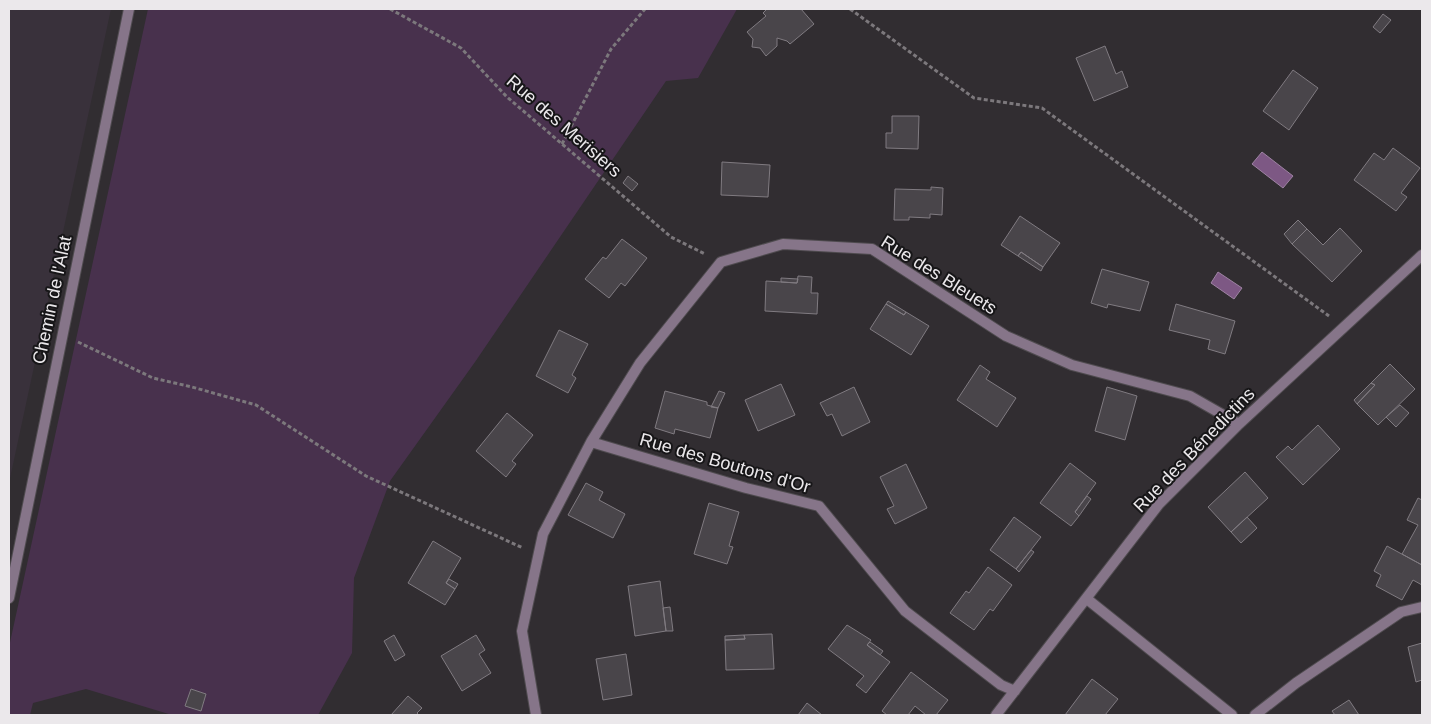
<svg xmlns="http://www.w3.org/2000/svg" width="1431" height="724" font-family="Arial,sans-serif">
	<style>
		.built { fill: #39313b }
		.green { fill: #48314d }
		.water { fill: #7d5884; stroke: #9e83a3 }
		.building { fill: #49454a; stroke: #807b81 }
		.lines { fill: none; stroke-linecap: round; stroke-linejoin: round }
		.minor-casing { stroke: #4f4b4f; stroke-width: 12 }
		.path { stroke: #7c787c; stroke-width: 3; stroke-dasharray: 4 2.5; stroke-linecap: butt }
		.minor { stroke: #867589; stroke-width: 10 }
		.labels { text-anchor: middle; stroke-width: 4; stroke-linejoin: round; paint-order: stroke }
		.street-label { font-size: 18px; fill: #ebe8eb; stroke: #171618 }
	</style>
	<rect width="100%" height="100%" fill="#312d31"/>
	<path class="built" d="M 9,9 L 111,9 L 9,483 Z"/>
	<path class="green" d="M 148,9 L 737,9 L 698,78 L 666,81 L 475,362 L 390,481 L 354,578 L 352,653 L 318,715 L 172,715 L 86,689 L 33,703 L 30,715 L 9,715 L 9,647 Z"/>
	<path class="water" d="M 1262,152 L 1293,176 L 1283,188 L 1252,164 Z
		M 1218,272 L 1242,288 L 1234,299 L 1211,283 Z"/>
	<path class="building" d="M 767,9 L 801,9 L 814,24 L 790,44 L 787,41 L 777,38 L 777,46 L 766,56 L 760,48 L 752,47 L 753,39 L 747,32 L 766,16 L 763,13 Z
		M 1383,14 L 1391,20 L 1380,33 L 1373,27 Z
		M 1105,46 L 1116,74 L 1122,71 L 1128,87 L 1094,101 L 1076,58 Z
		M 1293,70 L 1318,88 L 1289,130 L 1263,111 Z
		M 892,116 L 919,116 L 918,149 L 886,148 L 886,133 L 892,133 Z
		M 1393,148 L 1420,168 L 1401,193 L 1407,197 L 1396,211 L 1354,180 L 1374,153 L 1384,160 Z
		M 722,162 L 770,165 L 768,197 L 721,195 Z
		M 628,176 L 638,184 L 632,191 L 623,183 Z
		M 931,187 L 943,188 L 942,215 L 930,214 L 930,218 L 909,217 L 909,220 L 894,220 L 895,189 L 931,190 Z
		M 1020,216 L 1060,243 L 1043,267 L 1021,252 L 1018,256 L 1001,245 Z
		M 1298,220 L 1307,229 L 1292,244 L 1284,234 Z
		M 1340,228 L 1362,251 L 1332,282 L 1292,244 L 1307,229 L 1323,245 Z
		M 622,239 L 647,258 L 625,286 L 621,283 L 609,298 L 585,279 L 603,257 L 606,259 Z
		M 1021,252 L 1043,267 L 1041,271 L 1018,256 Z
		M 1102,269 L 1149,282 L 1140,311 L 1108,304 L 1107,308 L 1091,303 Z
		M 798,276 L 812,277 L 811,293 L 818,293 L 817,314 L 765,311 L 766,281 L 797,283 Z
		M 781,278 L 798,279 L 797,283 L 781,282 Z
		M 888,301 L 906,312 L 904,315 L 886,304 Z
		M 886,304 L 904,315 L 906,312 L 929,326 L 911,355 L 870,329 Z
		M 1176,304 L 1235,321 L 1225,354 L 1208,349 L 1210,340 L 1169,330 Z
		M 559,330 L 588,344 L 572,375 L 576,378 L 568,393 L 536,376 Z
		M 1390,364 L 1415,389 L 1378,425 L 1357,404 L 1375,385 L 1371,383 Z
		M 980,365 L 990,372 L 986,379 L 1016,398 L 997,427 L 957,400 Z
		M 1371,383 L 1375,385 L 1357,404 L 1354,400 Z
		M 781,384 L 795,415 L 758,431 L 745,400 Z
		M 854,387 L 870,422 L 842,436 L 832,414 L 827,416 L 820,403 Z
		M 1107,387 L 1137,396 L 1125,440 L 1095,431 Z
		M 665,391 L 707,402 L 707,405 L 718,408 L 710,438 L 675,429 L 674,434 L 655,428 Z
		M 719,391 L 725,393 L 718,408 L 711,407 Z
		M 1400,405 L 1409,413 L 1396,427 L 1386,417 Z
		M 507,413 L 533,435 L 512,461 L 516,464 L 506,477 L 476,451 Z
		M 1318,425 L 1340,449 L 1303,485 L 1276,457 L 1288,446 L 1292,450 Z
		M 1070,463 L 1096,483 L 1075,512 L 1079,516 L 1071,526 L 1040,503 Z
		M 906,464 L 927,508 L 895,524 L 887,509 L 894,506 L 880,477 Z
		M 1245,472 L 1268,498 L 1231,532 L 1208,507 Z
		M 586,483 L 603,492 L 599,500 L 625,514 L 613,538 L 568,515 Z
		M 1087,496 L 1091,499 L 1079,516 L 1075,512 Z
		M 1418,498 L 1422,500 L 1422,565 L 1402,554 L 1418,525 L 1407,520 Z
		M 709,503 L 739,512 L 729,546 L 733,547 L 727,564 L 694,554 Z
		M 1014,517 L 1041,537 L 1016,569 L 990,550 Z
		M 1247,517 L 1257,528 L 1241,543 L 1231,532 Z
		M 433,541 L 461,558 L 446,583 L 455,589 L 445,605 L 408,583 Z
		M 1387,546 L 1422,565 L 1422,585 L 1413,580 L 1402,600 L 1376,586 L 1381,575 L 1374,571 Z
		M 1031,550 L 1034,552 L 1019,572 L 1016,569 Z
		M 988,567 L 1012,585 L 993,611 L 990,609 L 974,630 L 950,613 L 966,591 L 969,593 Z
		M 449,579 L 458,584 L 455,589 L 446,583 Z
		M 660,581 L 666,631 L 635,636 L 628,586 Z
		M 670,607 L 673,631 L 666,631 L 663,608 Z
		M 847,625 L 871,640 L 867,645 L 890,662 L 866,693 L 856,685 L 864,676 L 828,649 Z
		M 772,634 L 774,669 L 726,670 L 725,640 L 745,639 L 744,635 Z
		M 394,635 L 405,655 L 395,661 L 384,641 Z
		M 476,635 L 485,650 L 479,654 L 491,673 L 462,691 L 441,656 Z
		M 744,635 L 745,639 L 725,640 L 725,636 Z
		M 870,642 L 883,651 L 880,655 L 867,645 Z
		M 1422,643 L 1422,680 L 1416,682 L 1408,647 Z
		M 626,654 L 632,695 L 603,700 L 596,659 Z
		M 911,672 L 948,700 L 936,715 L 926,715 L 915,706 L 908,715 L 887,715 L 882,711 Z
		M 1092,679 L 1118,699 L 1105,715 L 1065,715 Z
		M 191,689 L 206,694 L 201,711 L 185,706 Z
		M 408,696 L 422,708 L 417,713 L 419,715 L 391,715 Z
		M 1349,700 L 1359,715 L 1335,715 L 1332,711 Z
		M 807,703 L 822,715 L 798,715 Z"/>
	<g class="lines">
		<defs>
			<path id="minor" d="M 591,442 L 746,488 L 819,506 L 905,611 L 1001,685 L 1015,691
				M 9,598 L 129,9
				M 1087,599 L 1232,715
				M 536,715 L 522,631 L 543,534 L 591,442 L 640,363 L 721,262 L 783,244 L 872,249 L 1006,336 L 1072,365 L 1190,396 L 1239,424
				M 996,715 L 1159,504 L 1239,424 L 1422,255
				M 1255,715 L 1296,683 L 1401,612 L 1422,607"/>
		</defs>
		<use href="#minor" class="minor-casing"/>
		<path class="path" d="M 390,9 L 461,48 L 507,97 L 671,237 L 705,254
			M 850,9 L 974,98 L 1042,108 L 1329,316
			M 562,144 L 611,49 L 645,9
			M 78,342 L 153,378 L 192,387 L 256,405 L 366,476 L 523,548"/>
		<use href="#minor" class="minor"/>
	</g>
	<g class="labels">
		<g class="street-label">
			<text transform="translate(564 126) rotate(41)" y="6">Rue des Merisiers</text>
			<text transform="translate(939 275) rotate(32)" y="6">Rue des Bleuets</text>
			<text transform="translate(52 300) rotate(-78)" y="6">Chemin de l'Alat</text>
			<text transform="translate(1194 450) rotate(-46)" y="6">Rue des Bénedictins</text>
			<text transform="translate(725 463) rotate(16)" y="6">Rue des Boutons d'Or</text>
		</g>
	</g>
	<rect width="1431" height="724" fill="none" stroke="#ebe8eb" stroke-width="20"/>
</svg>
